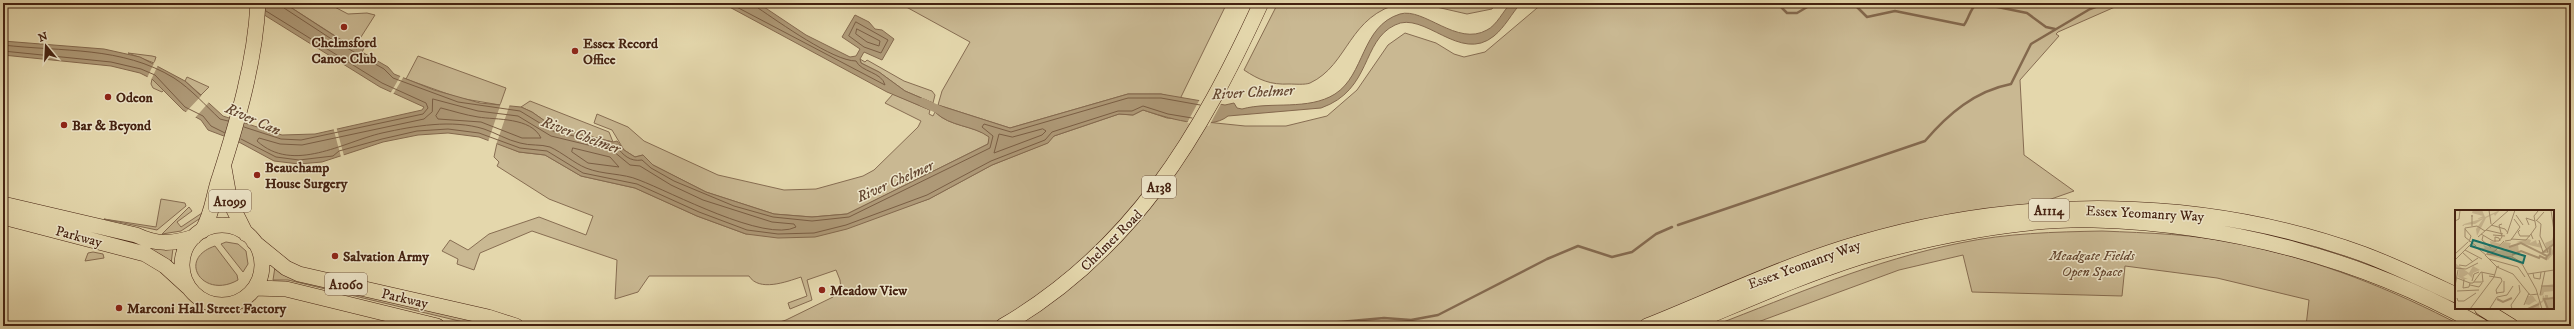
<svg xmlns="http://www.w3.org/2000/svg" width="2574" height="329" font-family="'IM FELL DW Pica',serif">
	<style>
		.green { fill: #c9b892; stroke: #876d52 }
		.water { fill: #ae9977; stroke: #84694e }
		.pier { fill: #e4d7ac }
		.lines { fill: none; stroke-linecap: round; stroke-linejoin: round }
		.shore { stroke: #7a5e44; stroke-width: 1 }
		.stream { stroke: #84694e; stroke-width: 2.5 }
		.canal { stroke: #ae9977; stroke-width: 8 }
		.primary-casing { stroke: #452211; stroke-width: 16 }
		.primary { stroke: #e4d7ac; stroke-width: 15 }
		.poi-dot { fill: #8f2418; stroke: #ede5c9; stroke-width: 1.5 }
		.labels { text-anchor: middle; stroke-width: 3; stroke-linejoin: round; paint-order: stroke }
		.shield { fill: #ede5c9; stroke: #775c48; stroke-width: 1 }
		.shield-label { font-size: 13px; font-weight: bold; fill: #452211 }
		.poi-label { font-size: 14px; font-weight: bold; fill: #452211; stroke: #ede5c9; text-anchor: start }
		.street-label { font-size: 14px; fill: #452211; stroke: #ede5c9 }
		.park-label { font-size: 14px; font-style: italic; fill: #664831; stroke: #ede5c9 }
		.water-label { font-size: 15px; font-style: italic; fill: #644630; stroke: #ede5c9 }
		.inset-river { fill: none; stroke: #ae9977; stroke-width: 2 }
		.inset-road { fill: none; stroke: #a48f6e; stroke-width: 1 }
		.view { fill: #0f766e; fill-opacity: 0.15; stroke: #0f766e; stroke-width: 2 }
		.inset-edge { fill: none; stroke: #452211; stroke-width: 2 }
	</style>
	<rect width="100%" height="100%" fill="#e4d7ac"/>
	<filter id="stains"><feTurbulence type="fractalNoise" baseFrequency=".005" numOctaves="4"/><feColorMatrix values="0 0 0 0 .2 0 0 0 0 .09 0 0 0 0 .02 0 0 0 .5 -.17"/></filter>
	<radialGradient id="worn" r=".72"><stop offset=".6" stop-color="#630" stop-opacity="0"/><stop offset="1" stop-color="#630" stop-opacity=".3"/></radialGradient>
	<path class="green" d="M 284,3 L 327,3 L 348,14 L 367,13 L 375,15 L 354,48 Z
		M 899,3 L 1227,3 L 1180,99 L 1161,94 L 1128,94 L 1010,128 L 938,105 L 942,91 L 970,42 Z
		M 1278,3 L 1402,3 C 1348,15 1349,65 1310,83 C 1305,85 1295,84 1289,84 C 1271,85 1259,80 1244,70 Z
		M 1419,3 L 1496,3 L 1492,9 L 1467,14 Z
		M 1543,3 L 2124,3 L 2058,32 L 2056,34 L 2059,36 L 2020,80 L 2024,155 L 2074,191 L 2034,205 L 1939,218 L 1857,236 L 1639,326 L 767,326 L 786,320 L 833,297 L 841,289 L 840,280 L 836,270 L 807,280 L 812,300 L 790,309 L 788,303 L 807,296 L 801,277 C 786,282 759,292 749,276 L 649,276 L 638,292 L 615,299 L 617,260 L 532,231 L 480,253 L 474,270 L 457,264 L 458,259 L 442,251 L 450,240 L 468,250 L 489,234 L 539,217 L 586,235 L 593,216 L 549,199 L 497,166 L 499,162 L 494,157 L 497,143 L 519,152 L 545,155 L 581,176 L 635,188 L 697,216 L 746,234 L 878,216 L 929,199 L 992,165 L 1047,143 L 1054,136 L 1119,114 L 1133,115 L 1143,110 L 1167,118 L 1245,126 L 1286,126 L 1327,116 L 1357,90 L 1388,45 L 1405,33 L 1436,43 L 1454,54 L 1464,57 L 1485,52 Z
		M 128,53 L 152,56 L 156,57 L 154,63 Z
		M 418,56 L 506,88 L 500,105 L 459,98 L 406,79 Z
		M 860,59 L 865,62 L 867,60 L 904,81 L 932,91 L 935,95 L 933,103 L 905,91 L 879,72 L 861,63 Z
		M 187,77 L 209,87 L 201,95 L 185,81 Z
		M 152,79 L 164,90 L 162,92 L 153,88 L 151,84 Z
		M 893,94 L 930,110 L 929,114 L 933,116 L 935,112 C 950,127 973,125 990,137 L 988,144 L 847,214 L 812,217 L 774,214 L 706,192 L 653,165 L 643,155 L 635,157 L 624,150 L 612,130 L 594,123 L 597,114 L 628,127 L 644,141 L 718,175 L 784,190 L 816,189 L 863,176 L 874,170 L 918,127 L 921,121 L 885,103 Z
		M 530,101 L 609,132 L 613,142 L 555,128 L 532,112 L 521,107 Z
		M 161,199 L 185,203 L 186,206 L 157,230 L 104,219 L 156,227 Z
		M 189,207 L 192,211 L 177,222 L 181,227 L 202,213 L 202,217 L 181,231 L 162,234 Z
		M 2102,231 C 2148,233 2195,234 2241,244 C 2318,260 2392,289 2462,326 L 2306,326 L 2309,300 L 2217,278 L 2125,266 L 2122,296 L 1972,292 L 1963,255 L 1899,270 L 1747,326 L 1713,326 C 1794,295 1874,260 1960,243 C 2007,233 2054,232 2102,231 Z
		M 131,242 L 157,248 L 173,248 L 171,264 L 130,244 Z
		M 226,242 L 238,244 L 246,251 L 248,264 L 243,272 L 221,244 Z
		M 215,246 L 237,275 L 238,280 C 203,300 176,259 215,246 Z
		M 93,252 L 103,254 L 104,258 L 85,261 L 88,253 Z
		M 275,267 L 501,326 L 480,326 L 288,280 L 273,280 Z"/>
	<path class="water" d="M 245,3 L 284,3 L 350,46 L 357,49 L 363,43 L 366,45 L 362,52 L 388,67 L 394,74 L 434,90 L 480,103 L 521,107 L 532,112 L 555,128 L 613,142 L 617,141 L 624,150 L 635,157 L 643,155 L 653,165 L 706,192 L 774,214 L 812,217 L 847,214 L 988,144 L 989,137 C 973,125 950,127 935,112 L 938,105 L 1010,128 L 1128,94 L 1161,94 L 1225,105 L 1234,103 L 1237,108 L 1242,109 C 1271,101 1308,111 1335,94 C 1365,75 1361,26 1400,14 C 1424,7 1457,47 1487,30 C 1497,25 1503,11 1511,3 L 1521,3 C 1512,13 1505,27 1494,36 C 1460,64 1424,10 1395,25 C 1361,41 1372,90 1321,108 L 1228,116 C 1209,132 1165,117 1143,110 L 1133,115 L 1119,114 L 1054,136 L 1048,143 L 992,165 L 929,199 L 847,229 L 815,237 L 778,238 L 746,234 L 697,216 L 635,188 L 581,176 L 545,155 L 519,152 L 479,137 L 448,133 L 418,135 L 383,142 L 322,162 L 299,164 L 274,161 L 237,141 L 208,130 L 201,120 L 183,110 L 152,79 L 140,73 L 111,66 L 3,55 L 3,41 L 104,49 L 140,57 L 185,81 L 223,116 L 282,135 L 315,134 L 422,110 L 424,107 L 380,87 Z
		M 722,3 L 758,3 L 806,35 L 850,57 L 856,56 L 860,49 L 842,37 L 855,15 L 869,22 L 875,29 L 882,30 L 894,39 L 882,60 L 864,52 L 860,59 L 861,63 L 879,72 L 905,91 L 933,103 L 930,110 L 887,92 Z"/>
	<path class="pier" d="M 155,61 L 159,63 L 151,80 L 147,78 Z
		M 401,75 L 404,76 L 392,96 L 390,94 Z
		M 203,94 L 210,101 L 194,119 L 185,113 Z
		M 1200,99 L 1222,102 L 1209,126 L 1187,123 Z
		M 501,103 L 510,104 L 496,145 L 488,142 Z
		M 336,126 L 344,156 L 341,157 L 333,127 Z"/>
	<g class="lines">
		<path class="shore" d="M 283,3 L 284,8 L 333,40 L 384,69 L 393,78 L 458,102 L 520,111 L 553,131 L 616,146 C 623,155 630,162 642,160 L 651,168 L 674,181 L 734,206 L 773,217 L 812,221 L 849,217 L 990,148 L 993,136 L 982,127 L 984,124 L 1011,132 L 1128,98 L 1161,98 L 1200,105
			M 729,3 L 885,85 C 882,72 861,72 856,61 C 833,61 779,22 758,8 L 756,3
			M 856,22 L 888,40 L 881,53 L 864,47 L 849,36 Z
			M 857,29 L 880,41 L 879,46 L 867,42 L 856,34 Z
			M 3,45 C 62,52 122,46 174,78 C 191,89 205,105 220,119 L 228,121
			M 3,51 L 111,62 L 141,69 L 155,75 L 185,107 L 203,116 L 211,126 L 225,133
			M 433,99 L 478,111 L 518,116 L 551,136 L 613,151 L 630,165 L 640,166 L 671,185 L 703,200 L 772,222 L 794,224 L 796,227 C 765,243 671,192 639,180 C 623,173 603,175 586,168 C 574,163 563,153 550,147 C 541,144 530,146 520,143 C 507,140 496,133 484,129 C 452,119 414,126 382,133 C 343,142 293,174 257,141 L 259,138 L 280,144 L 302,145 L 424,119 L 432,112 Z
			M 441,108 C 453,111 465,115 478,117 C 496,120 531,117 541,138 L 522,138 L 481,122 L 438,119 L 436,116 Z
			M 244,127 L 281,139 L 301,140 L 423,114 L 428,108 L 426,103 L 382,83 L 266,11
			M 1043,129 L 1046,131 L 1042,135 L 994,153 L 999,134 L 1012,137 Z
			M 241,139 L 276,157 L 299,160 L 333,156 L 339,151 L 382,139 L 417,131 L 448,129 L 479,133 L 520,148 L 547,151 L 583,173 L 637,184 L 699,212 L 747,230 L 778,234 L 814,233 L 846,225 L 927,195 L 991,161 L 1045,140 L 1052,132 L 1118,111 L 1132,111 L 1143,106 L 1168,114 L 1192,118
			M 573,148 L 610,157 L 619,167 L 588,163 L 572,152 Z"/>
		<path class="stream" d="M 1777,3 L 1787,13 L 1797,13 L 1814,3
			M 1847,3 L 1856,6 L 1867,17 L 1895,11 L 1964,25 C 1969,18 1970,9 1977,3
			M 1978,3 L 2027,13 L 2046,27 L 2055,29
			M 1678,225 L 1925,141 C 1948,114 1975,91 2011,84 L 2031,44 L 2090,9 L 2106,3
			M 1295,326 L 1384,318 L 1411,320 L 1438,315 L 1547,259 L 1578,246 L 1612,257 L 1632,252 L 1656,234 L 1672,227"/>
		<path class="canal" d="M 922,102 L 946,113"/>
		<defs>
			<path id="primary" d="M 224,168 L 230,202 L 246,234
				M 3,204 L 136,235 C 157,245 172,244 194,237
				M 3,217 L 145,254 L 165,266 L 188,287
				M182 265a40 40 0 1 1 80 0a40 40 0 1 1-80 0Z
				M 202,231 C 213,213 213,195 220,176 C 238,120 255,62 258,3
				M 254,242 L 286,268 L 299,274 L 488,317 L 516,326
				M 255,288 L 286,289 L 437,326
				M 2482,308 L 2511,326
				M 1003,326 C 1133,250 1200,136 1261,3
				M 1647,326 C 1717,298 1787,264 1860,243 C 2023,195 2203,196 2363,254 C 2395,266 2426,281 2456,295
				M 1685,326 C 1743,302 1800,276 1860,257 C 1928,237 2023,218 2094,220 C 2230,224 2363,259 2481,326"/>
		</defs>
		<use href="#primary" class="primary-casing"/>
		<use href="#primary" class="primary"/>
	</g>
	<g class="poi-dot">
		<circle cx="344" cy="27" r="4"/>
		<circle cx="575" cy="51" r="4"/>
		<circle cx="108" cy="97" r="4"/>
		<circle cx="64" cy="125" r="4"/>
		<circle cx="257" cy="175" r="4"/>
		<circle cx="335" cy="256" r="4"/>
		<circle cx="822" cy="290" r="4"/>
		<circle cx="119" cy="308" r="4"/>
	</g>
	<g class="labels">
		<g class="shield">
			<rect x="1142" y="176" width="34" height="22" rx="3"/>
			<rect x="209" y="190" width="42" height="22" rx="3"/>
			<rect x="2029" y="199" width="40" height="22" rx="3"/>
			<rect x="325" y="273" width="42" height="22" rx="3"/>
		</g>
		<g class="shield-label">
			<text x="1159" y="192">A138</text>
			<text x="230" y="206">A1099</text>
			<text x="2049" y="215">A1114</text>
			<text x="346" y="289">A1060</text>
		</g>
		<g class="poi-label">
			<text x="344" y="47" text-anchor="middle">Chelmsford<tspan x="344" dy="16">Canoe Club</tspan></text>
			<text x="583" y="48">Essex Record<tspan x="583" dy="16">Office</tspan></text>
			<text x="116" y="102">Odeon</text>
			<text x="72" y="130">Bar &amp; Beyond</text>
			<text x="265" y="172">Beauchamp<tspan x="265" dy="16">House Surgery</tspan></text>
			<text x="343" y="261">Salvation Army</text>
			<text x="830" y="295">Meadow View</text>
			<text x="127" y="313">Marconi Hall Street Factory</text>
		</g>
		<g class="street-label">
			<text transform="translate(2145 213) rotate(3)" y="5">Essex Yeomanry Way</text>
			<text transform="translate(79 236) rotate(15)" y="5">Parkway</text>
			<text transform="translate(1111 240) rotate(-45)" y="5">Chelmer Road</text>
			<text transform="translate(1804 264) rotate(-20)" y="5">Essex Yeomanry Way</text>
			<text transform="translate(405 298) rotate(13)" y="5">Parkway</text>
		</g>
		<g class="park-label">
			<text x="2092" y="260">Meadgate Fields<tspan x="2092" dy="16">Open Space</tspan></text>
		</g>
		<g class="water-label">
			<text transform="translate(1253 92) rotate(-3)" y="5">River Chelmer</text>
			<text transform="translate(253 119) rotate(24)" y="5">River Can</text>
			<text transform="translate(581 135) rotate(20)" y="5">River Chelmer</text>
			<text transform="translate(895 181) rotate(-24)" y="5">River Chelmer</text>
		</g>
	</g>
	<g transform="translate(2455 210)">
		<rect width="99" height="99" fill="#e4d7ac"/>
		<path d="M 18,0 L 27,0 L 30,7 L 45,0 L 40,6 L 39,4 L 31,8 L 22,26 L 21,19 L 28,9 L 20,14 L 9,15 L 9,16 L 7,16 L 9,14 L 29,8 L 22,9 L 28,6 L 17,3 ZM 99,24 L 99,33 L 96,36 L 99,43 L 93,50 L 90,48 L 93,45 L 90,33 L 97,30 ZM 73,29 L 76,30 L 75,33 L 81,30 L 82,34 L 85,32 L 87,38 L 61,32 ZM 35,31 L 46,34 L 41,39 L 43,41 L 48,40 L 51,38 L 43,39 L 49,32 L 56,33 L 54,37 L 63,34 L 64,43 L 58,44 L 58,47 L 64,51 L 68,56 L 56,48 L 49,49 L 32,45 L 32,41 L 25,38 L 30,38 L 28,35 L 36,38 ZM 0,53 L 14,63 L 18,56 L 25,60 L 18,63 L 17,68 L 13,64 L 8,67 L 13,69 L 7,69 L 3,67 L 4,60 L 0,58 ZM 99,74 L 99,81 L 89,82 L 88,85 L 90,88 L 90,85 L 93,85 L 93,89 L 99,86 L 98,99 L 91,98 L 89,91 L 84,95 L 85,99 L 72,99 L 84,93 L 80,91 L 74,95 L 70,94 L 73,86 L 78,86 L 82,92 L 87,91 L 88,85 L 85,86 L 87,76 Z" fill="#c9b892"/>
		<path class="inset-river" d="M 54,37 L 66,33 L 92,46 L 95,44 L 95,36M 87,43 L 99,34M 57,45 L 66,41 L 84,48 L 85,46 L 91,49 L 92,46M 42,89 L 48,92 L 57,88M 73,99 L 84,94M 93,99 L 89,89 L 99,88"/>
		<path class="inset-road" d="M 34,0 L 36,14M 96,0 L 99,21M 61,5 L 68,15M 81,10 L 86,14 L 85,26 L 93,42 L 88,42 L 84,30M 0,11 L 4,9 L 5,0M 81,11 L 89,2M 36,15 L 50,19 L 53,23M 74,15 L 71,8 L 80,11M 17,16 L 17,5 L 17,7M 10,19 L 16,26 L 14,32M 31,20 L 48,24M 65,20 L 63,22 L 65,26 L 75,26M 26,24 L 38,31 L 44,31 L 47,27 L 44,15 L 47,14M 52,24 L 60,0M 38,25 L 50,26M 28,26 L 27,30 L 36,38M 23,27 L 54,0M 56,29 L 71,30 L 76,24M 78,29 L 76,24 L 81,17 L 79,6 L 83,1M 50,31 L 56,30 L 65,17 L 59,9M 40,32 L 40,27 L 44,28 L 45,31M 21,36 L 10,27 L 10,18 L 22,16 L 30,21M 21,37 L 31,45M 10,40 L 27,49M 7,42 L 18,52M 32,43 L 40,41 L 49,31M 0,44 L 13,32M 31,44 L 57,47 L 66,52 L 81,79 L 87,99M 34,49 L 63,57 L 70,67M 0,50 L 16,34M 4,55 L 11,56 L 23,48M 44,56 L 42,57 L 58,64 L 75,85 L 83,84M 0,58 L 11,59 L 23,53M 78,63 L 79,68 L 85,69 L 86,62M 73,64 L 99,60M 34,66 L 46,68 L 47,71M 2,68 L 15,73M 9,69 L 8,78 L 14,77 L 15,73M 17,71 L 19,64 L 24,62M 19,72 L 28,72 L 27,62M 15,73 L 18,73 L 26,62 L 40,65M 15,75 L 24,77 L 27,73M 0,76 L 3,60M 86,76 L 99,76M 2,81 L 24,80M 41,83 L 49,82 L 49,71M 42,84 L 41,80 L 47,71M 85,85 L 90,61M 2,88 L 3,91 L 9,91 L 21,83M 69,95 L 74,83M 35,98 L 42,87 L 52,85 L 58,76M 15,99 L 39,67 L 42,57 L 30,45M 57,99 L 56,95 L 65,82 L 64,75"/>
		<path class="view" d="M 18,30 L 70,46 L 68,53 L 16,36 Z"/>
		<rect width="99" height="99" class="inset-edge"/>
	</g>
	<rect width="2574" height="329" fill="none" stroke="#e4d7ac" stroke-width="16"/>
	<rect x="4" y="4" width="2566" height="321" fill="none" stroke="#452211" stroke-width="2"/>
	<rect x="8" y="8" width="2558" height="313" fill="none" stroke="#452211"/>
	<g transform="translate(46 46) rotate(342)" stroke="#ede5c9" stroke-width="3" paint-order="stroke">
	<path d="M0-3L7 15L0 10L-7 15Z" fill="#452211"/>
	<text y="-6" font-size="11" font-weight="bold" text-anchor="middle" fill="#452211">N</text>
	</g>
	<rect width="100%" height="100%" filter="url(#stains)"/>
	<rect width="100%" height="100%" fill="url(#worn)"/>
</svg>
